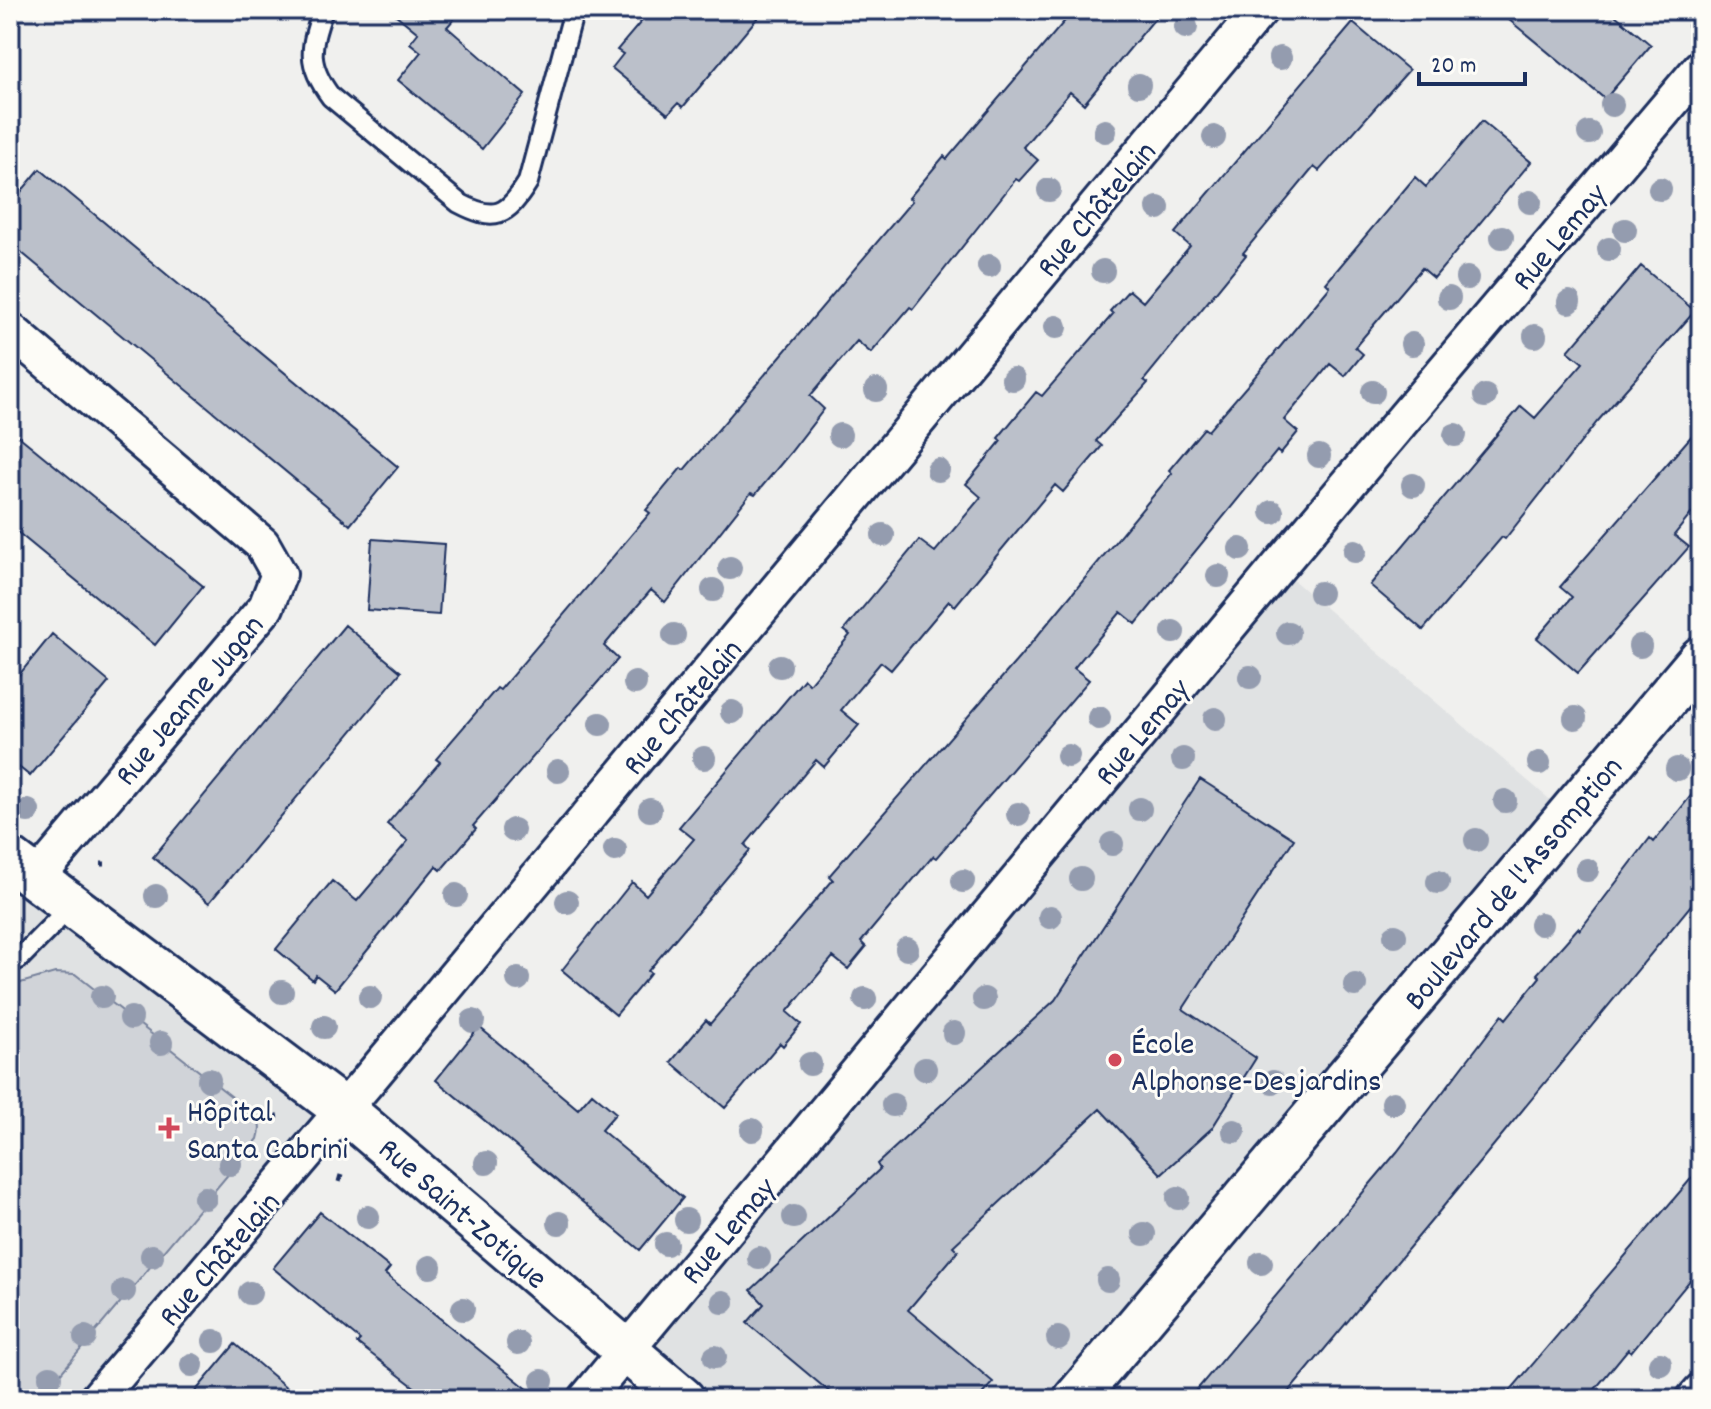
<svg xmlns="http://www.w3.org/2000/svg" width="1711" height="1409" font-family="Dekko,sans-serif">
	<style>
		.built { fill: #e0e2e3 }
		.green { fill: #d0d3d8; stroke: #76819b; stroke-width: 2 }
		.building { fill: #bbc0ca; stroke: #1b2f5e; stroke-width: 2 }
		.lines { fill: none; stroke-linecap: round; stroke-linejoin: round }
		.service-casing { stroke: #1b2f5e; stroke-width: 24 }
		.minor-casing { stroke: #1b2f5e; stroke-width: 40 }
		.tertiary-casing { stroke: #1b2f5e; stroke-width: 48 }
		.path { stroke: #1b2f5e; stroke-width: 5; stroke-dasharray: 8 6; stroke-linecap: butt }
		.service { stroke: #fdfcf7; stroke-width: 18 }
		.minor { stroke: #fdfcf7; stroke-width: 34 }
		.tertiary { stroke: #fdfcf7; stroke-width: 42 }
		.tree { fill: #949caf }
		.poi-dot { fill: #d1495b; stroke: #fdfcf7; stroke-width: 3 }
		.labels { text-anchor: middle; stroke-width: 6; stroke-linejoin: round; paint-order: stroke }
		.street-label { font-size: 32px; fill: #1b2f5e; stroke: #fdfcf7 }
		.poi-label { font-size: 32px; fill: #1b2f5e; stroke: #fdfcf7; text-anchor: start }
	</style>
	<rect width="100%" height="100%" fill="#f0f0ee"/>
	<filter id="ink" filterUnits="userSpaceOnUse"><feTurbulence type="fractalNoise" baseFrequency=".0125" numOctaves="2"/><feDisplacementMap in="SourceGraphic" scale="16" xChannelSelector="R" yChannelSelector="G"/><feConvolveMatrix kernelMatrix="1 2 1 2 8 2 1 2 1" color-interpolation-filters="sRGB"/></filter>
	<g filter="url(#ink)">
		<path class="built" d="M 1278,567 L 1569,816 L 1075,1399 L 683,1399 L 625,1351 Z
			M 10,859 L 344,1110 L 97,1399 L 10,1399 Z"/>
		<path class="green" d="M 55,973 L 75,974 L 250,1111 C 260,1120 262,1126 258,1139 L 39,1399 L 10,1399 L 10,986 Z"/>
		<path class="building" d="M 390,10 L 462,10 L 447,27 L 525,95 L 482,149 L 398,80 L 421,52 L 410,43 L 418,33 Z
			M 651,10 L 764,10 L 683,107 L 678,103 L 668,114 L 612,68 L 623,54 L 617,50 Z
			M 1074,10 L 1162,10 L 1084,104 L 1070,92 L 1047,119 L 1023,147 L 1038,160 L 1019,181 L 1016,179 L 913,309 L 910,307 L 871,353 L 857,341 L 834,368 L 810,396 L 824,409 L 790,453 L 755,495 L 751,493 L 665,602 L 651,590 L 627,618 L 604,646 L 618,659 L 473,826 L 476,829 L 441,870 L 436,866 L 335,990 L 316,975 L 313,980 L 276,949 L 332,881 L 357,901 L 408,841 L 387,824 L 440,762 L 436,759 L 497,688 L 500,690 L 650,513 L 646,510 L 681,468 L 684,470 L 912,201 L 909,198 L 944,156 L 947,159 Z
			M 1497,10 L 1609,10 L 1651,45 L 1605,99 Z
			M 1353,23 L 1409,70 L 1319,171 L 1314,167 L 1243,253 L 1246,255 L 1144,380 L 1148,383 L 1096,441 L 1102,446 L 1063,492 L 1055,485 L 955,606 L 949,601 L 891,670 L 881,662 L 841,710 L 859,725 L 824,767 L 816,760 L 745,845 L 750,850 L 648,971 L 651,973 L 616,1015 L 562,970 L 632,882 L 646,895 L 694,839 L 679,827 L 804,679 L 809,684 L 850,635 L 844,630 L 919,540 L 935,552 L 981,497 L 966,484 L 1001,441 L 998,438 L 1036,392 L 1042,396 L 1113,314 L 1110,311 L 1129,290 L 1143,302 L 1190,246 L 1175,233 Z
			M 1482,121 L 1531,162 L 1434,278 L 1422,268 L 1355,347 L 1363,354 L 1345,376 L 1330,364 L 1284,420 L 1298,432 L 1280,454 L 1277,451 L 1136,624 L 1121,612 L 1098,639 L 1074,668 L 1089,680 L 936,858 L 933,856 L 861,942 L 866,947 L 848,969 L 833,957 L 787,1012 L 801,1024 L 783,1046 L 780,1043 L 725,1108 L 671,1062 L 706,1020 L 710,1024 L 833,880 L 829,876 L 1019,658 L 1172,473 L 1169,470 L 1204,428 L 1208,431 L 1270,359 L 1330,287 L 1326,283 L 1415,177 L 1426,187 Z
			M 40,169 L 398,467 L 350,525 L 10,243 L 10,205 Z
			M 1641,266 L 1695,311 L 1597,422 L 1505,539 L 1502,537 L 1423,630 L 1370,585 L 1521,406 L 1535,418 L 1583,363 L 1568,351 Z
			M 1701,425 L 1701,502 L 1674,535 L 1689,547 L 1578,673 L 1537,638 L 1572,597 L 1560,587 Z
			M 10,429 L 203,586 L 155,645 L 10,526 Z
			M 372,539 L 444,544 L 439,615 L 367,610 Z
			M 345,625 L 401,672 L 209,903 L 153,857 Z
			M 52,634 L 109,682 L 30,776 L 10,760 L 10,686 Z
			M 1200,779 L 1294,839 L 1183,1009 L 1256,1058 L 1212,1128 L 1161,1174 L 1100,1109 L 953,1246 L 958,1251 L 908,1310 L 993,1382 L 978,1399 L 838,1399 L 747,1323 L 764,1304 L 751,1290 L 880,1169 L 877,1164 L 1055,1000 Z
			M 1701,783 L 1701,893 L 1433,1219 L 1283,1399 L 1189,1399 L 1397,1152 L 1502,1015 L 1506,1019 L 1540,977 L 1537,974 L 1578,928 L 1580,930 L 1650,838 L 1654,842 Z
			M 479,1027 L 578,1109 L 592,1093 L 616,1113 L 601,1130 L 683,1198 L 640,1250 L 436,1080 Z
			M 1701,1167 L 1701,1267 L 1631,1352 L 1628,1349 L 1587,1399 L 1503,1399 Z
			M 320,1212 L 390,1268 L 385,1274 L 540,1399 L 430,1399 L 357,1343 L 360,1340 L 273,1268 Z
			M 235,1344 L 300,1399 L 189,1399 Z"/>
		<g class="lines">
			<defs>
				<path id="service" d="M 323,10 C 310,48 306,64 331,97 L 459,203 C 495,222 507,216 528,182 L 574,10
					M 10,963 L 19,959 L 73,904"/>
				<path id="minor" d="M 10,330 L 262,544 L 279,574 L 266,607 L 37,878
					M 97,1399 L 366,1083 L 1260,10
					M 586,1399 L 1278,567 L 1701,67
					M 1694,1399 L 1701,1391"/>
				<path id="tertiary" d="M 10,859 L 344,1110 L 683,1399
					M 1075,1399 L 1701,658"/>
			</defs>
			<use href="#service" class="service-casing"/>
			<use href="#minor" class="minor-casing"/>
			<use href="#tertiary" class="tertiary-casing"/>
			<path class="path" d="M 1688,24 L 1691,25
				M 101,864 L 105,864
				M 271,1117 L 283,1115
				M 339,1182 L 341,1175"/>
			<use href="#service" class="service"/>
			<use href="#minor" class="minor"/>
			<use href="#tertiary" class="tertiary"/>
		</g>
		<g class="tree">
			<circle cx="1186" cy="27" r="12"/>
			<circle cx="1280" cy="58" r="12"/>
			<circle cx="1139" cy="85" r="12"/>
			<circle cx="1612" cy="105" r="12"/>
			<circle cx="1105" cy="131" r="12"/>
			<circle cx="1589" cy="133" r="12"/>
			<circle cx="1214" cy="137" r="12"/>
			<circle cx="1660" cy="189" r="12"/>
			<circle cx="1049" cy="190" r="12"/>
			<circle cx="1530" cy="202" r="12"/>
			<circle cx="1158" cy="208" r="12"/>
			<circle cx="1625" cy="230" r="12"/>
			<circle cx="1502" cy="237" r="12"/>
			<circle cx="1609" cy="249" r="12"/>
			<circle cx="989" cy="266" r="12"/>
			<circle cx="1103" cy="271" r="12"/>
			<circle cx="1467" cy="278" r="12"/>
			<circle cx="1449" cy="298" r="12"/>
			<circle cx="1569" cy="302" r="12"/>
			<circle cx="1056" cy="327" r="12"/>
			<circle cx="1535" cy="336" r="12"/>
			<circle cx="1412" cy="344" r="12"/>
			<circle cx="1013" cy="379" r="12"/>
			<circle cx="876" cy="390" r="12"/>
			<circle cx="1373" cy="392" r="12"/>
			<circle cx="1485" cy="396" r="12"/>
			<circle cx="840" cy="435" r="12"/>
			<circle cx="1455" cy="435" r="12"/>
			<circle cx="1319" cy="456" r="12"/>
			<circle cx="938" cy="470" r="12"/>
			<circle cx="1413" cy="485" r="12"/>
			<circle cx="1272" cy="512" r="12"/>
			<circle cx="883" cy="535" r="12"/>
			<circle cx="1240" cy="549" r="12"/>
			<circle cx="1355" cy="551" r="12"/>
			<circle cx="730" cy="568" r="12"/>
			<circle cx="1218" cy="576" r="12"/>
			<circle cx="713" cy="590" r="12"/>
			<circle cx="1320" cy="593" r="12"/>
			<circle cx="1173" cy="632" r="12"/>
			<circle cx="1288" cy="633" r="12"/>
			<circle cx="674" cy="635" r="12"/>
			<circle cx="1640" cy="646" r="12"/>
			<circle cx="780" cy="666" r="12"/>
			<circle cx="1250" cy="677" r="12"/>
			<circle cx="635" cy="683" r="12"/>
			<circle cx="732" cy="712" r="12"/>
			<circle cx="1099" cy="718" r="12"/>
			<circle cx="1575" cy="718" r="12"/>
			<circle cx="1215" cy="719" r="12"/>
			<circle cx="600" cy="724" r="12"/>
			<circle cx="1068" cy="756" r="12"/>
			<circle cx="704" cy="758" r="12"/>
			<circle cx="1183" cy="759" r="12"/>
			<circle cx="1539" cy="763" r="12"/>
			<circle cx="1677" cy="769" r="12"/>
			<circle cx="558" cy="771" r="12"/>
			<circle cx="1505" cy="801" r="12"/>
			<circle cx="1140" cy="809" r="12"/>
			<circle cx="650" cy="810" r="12"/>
			<circle cx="28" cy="811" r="12"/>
			<circle cx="1018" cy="814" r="12"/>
			<circle cx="513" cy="830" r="12"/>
			<circle cx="1476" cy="840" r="12"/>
			<circle cx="1112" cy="844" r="12"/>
			<circle cx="615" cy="850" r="12"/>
			<circle cx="1587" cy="870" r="12"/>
			<circle cx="1081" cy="879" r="12"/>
			<circle cx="963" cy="881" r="12"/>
			<circle cx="1438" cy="882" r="12"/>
			<circle cx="456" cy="895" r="12"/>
			<circle cx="156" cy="896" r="12"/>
			<circle cx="567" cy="902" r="12"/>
			<circle cx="1050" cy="917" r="12"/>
			<circle cx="1541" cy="924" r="12"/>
			<circle cx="1395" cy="936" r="12"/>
			<circle cx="907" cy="949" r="12"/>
			<circle cx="518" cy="979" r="12"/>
			<circle cx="1355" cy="985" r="12"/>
			<circle cx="282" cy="992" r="12"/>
			<circle cx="102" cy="997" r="12"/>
			<circle cx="370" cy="997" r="12"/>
			<circle cx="865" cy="999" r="12"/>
			<circle cx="984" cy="999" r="12"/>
			<circle cx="131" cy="1018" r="12"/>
			<circle cx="473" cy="1021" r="12"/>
			<circle cx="324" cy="1027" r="12"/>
			<circle cx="954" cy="1033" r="12"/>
			<circle cx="161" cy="1043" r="12"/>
			<circle cx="810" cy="1064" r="12"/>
			<circle cx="925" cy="1069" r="12"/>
			<circle cx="209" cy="1080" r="12"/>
			<circle cx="1273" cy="1082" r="12"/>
			<circle cx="1393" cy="1103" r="12"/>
			<circle cx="893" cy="1105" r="12"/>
			<circle cx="752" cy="1130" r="12"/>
			<circle cx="1234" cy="1131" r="12"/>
			<circle cx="486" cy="1163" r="12"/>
			<circle cx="230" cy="1164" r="12"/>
			<circle cx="205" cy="1198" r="12"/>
			<circle cx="1178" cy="1198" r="12"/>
			<circle cx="368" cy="1217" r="12"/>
			<circle cx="794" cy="1217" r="12"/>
			<circle cx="686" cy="1220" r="12"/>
			<circle cx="559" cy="1223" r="12"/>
			<circle cx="1144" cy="1234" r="12"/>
			<circle cx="666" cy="1244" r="12"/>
			<circle cx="152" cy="1256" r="12"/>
			<circle cx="759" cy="1258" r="12"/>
			<circle cx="1261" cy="1263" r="12"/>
			<circle cx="430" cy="1267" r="12"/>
			<circle cx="1108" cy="1280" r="12"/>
			<circle cx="124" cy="1291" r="12"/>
			<circle cx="250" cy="1293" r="12"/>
			<circle cx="723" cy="1302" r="12"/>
			<circle cx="463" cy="1309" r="12"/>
			<circle cx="85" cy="1337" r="12"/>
			<circle cx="1058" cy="1338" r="12"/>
			<circle cx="214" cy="1341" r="12"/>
			<circle cx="518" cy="1343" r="12"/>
			<circle cx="715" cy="1357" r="12"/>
			<circle cx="1660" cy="1364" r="12"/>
			<circle cx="192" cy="1365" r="12"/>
			<circle cx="50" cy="1377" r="12"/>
			<circle cx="542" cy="1381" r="12"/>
		</g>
	</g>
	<g class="poi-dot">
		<circle cx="1115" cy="1060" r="8"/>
		<path d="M165 1116h8v8h8v8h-8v8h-8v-8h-8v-8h8z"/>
	</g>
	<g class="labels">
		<g class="street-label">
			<text transform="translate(1095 208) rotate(-50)" y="11">Rue Châtelain</text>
			<text transform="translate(1558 236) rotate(-50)" y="11">Rue Lemay</text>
			<text transform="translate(188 699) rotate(-50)" y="11">Rue Jeanne Jugan</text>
			<text transform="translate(681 706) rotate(-50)" y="11">Rue Châtelain</text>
			<text transform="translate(1141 731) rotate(-50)" y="11">Rue Lemay</text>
			<text transform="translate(1512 882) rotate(-50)" y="11">Boulevard de l'Assomption</text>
			<text transform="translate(464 1212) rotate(41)" y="11">Rue Saint-Zotique</text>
			<text transform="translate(727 1230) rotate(-50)" y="11">Rue Lemay</text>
			<text transform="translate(218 1258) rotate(-49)" y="11">Rue Châtelain</text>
		</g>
		<g class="poi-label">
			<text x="1131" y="1053">École<tspan x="1131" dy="37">Alphonse-Desjardins</tspan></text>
			<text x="187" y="1121">Hôpital<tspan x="187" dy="37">Santa Cabrini</tspan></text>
		</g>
	</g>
	<rect width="1711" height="1409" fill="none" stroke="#fdfcf7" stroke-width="40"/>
	<rect x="20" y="20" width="1671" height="1369" fill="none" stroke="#1b2f5e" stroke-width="3" filter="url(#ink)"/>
	<path d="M1419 72v12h106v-12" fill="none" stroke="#1b2f5e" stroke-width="4"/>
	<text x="1431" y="72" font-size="24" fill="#1b2f5e" stroke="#fdfcf7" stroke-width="6" paint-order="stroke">20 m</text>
</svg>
